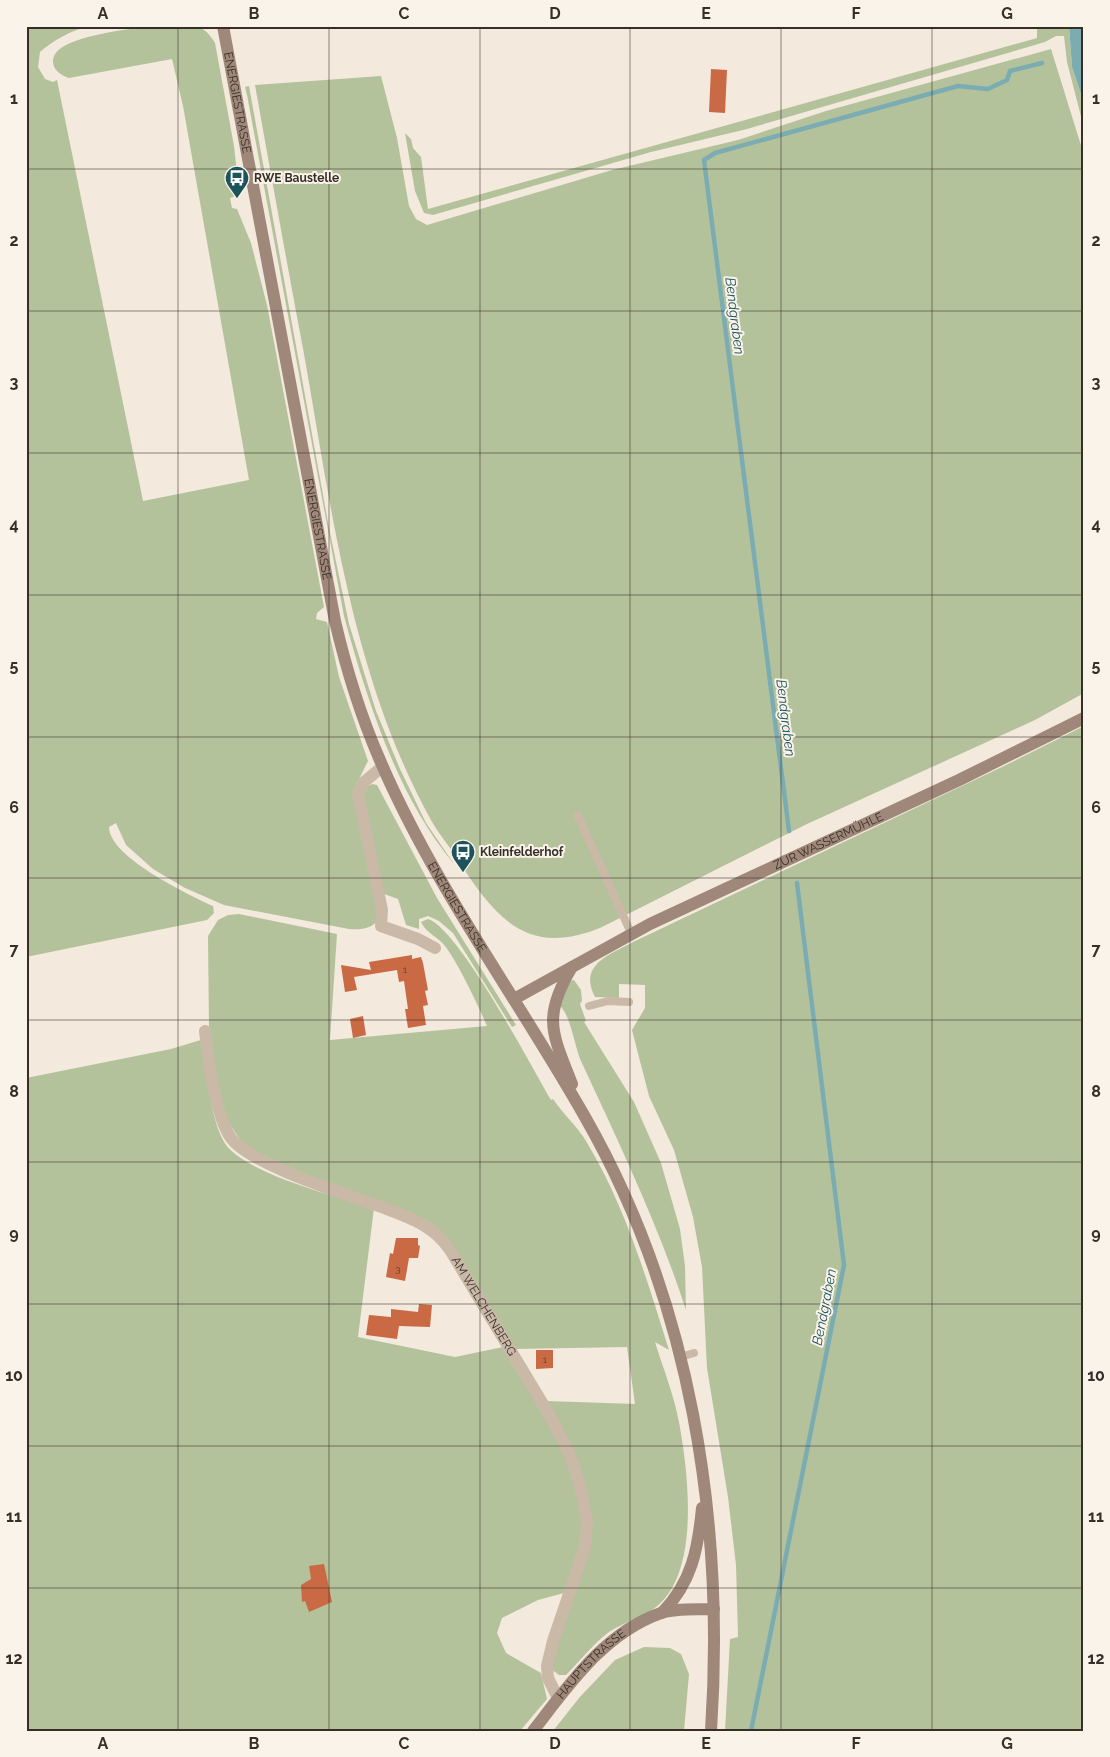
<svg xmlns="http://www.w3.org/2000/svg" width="1110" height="1757" font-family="Raleway,sans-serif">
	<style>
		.green { fill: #b4c29c }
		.water { fill: #7bacb1 }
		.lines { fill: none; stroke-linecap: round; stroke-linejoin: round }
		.stream { stroke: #7bacb1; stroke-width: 4.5 }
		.building { fill: #c96a45 }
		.lane { stroke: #cbb9a8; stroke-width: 8 }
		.street { stroke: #cbb9a8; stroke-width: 12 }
		.secondary { stroke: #9f8879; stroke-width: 12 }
		.rail { stroke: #382e28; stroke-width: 4; stroke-dasharray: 1 4; stroke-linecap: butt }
		.grid { fill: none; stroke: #382e28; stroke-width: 1; stroke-opacity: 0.55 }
		.labels { text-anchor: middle; stroke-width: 4; stroke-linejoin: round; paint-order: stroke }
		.number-label { font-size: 10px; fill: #5c3d2f }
		.street-label { font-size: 12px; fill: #382e28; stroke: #faf3e9 }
		.poi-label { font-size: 12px; font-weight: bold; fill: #382e28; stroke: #faf3e9; text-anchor: start }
		.water-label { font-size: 14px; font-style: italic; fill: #1d545b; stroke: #faf3e9 }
		.neatline { fill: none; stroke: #382e28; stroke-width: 2 }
		.grid-label { font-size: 16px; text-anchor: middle; font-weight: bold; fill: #382e28 }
	</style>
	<rect width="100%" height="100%" fill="#f3e9dc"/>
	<path class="green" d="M 26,26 L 95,26 C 76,27 54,40 40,52 L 38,67 L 45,79 L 53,82 L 57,80 L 143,501 L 249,480 L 183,106 L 172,59 L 69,78 C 54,74 46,59 61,48 C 84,32 168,22 195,26 C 205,28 210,35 215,43 L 234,146 L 236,164 L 235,196 L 230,198 L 232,208 L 237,209 L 251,243 L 267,305 L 324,607 L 317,613 L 316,619 L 327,622 L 339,677 L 368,761 L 356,785 L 378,920 C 371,929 361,930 349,929 L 224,905 L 185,888 L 153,869 L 126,845 L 116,823 L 109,827 C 109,857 189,895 213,906 L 214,913 L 207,920 L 26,957 Z
		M 1037,26 L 1069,26 L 1072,67 L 1084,103 L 1084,128 L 1067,62 L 1064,36 L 1056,36 L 1045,42 L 747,129 L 651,152 L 433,215 L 424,213 L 415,191 L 405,133 L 411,139 L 413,148 L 421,157 L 428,209 L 1037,38 Z
		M 1051,49 L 1084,155 L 1084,693 L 1035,720 L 807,824 L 602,927 C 526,959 494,916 456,857 C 448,844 438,833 431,820 C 352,677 332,512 304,354 C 287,264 271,175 255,85 L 381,76 L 397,138 L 409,206 L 416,219 L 427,225 L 612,170 L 738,140 L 826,111 Z
		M 249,86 L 329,528 L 349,624 L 376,711 L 400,769 L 426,823 L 454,864 C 397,796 367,700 344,616 L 247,95 L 245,87 Z
		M 1084,726 L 1084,1731 L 725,1731 L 730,1639 L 738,1637 L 736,1565 L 728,1497 L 707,1368 L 702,1267 L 693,1217 L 674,1150 L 649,1096 L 632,1030 L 645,1008 L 645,985 L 619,984 L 619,998 L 595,997 C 578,965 609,955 633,942 L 1004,766 Z
		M 372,784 L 377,785 L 437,898 L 516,1025 L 512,1027 L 453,933 L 439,921 L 428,916 L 419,919 L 419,929 L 406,925 L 398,899 L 384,894 L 363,796 L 366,787 Z
		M 239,914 L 337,934 L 330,1040 L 487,1026 C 479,1007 457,961 445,946 C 438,937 426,933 421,922 L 428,919 C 459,929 531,1066 551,1100 L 553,1099 C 563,1114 577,1126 586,1141 C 625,1205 647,1280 669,1350 L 655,1342 C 663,1368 674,1395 679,1422 C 688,1471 701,1572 656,1607 C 643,1618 624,1622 609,1632 C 593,1644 580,1661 566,1675 L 559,1675 L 551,1669 L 591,1526 L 546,1401 L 635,1404 L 627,1347 L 515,1349 L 444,1238 L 245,1147 L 228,1122 L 219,1095 L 209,1029 L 208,936 L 218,920 L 228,915 Z
		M 574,980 L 581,990 L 582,1001 L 580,1004 L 586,1021 L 584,1022 L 634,1102 L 661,1163 L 680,1229 L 685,1266 L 686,1310 C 658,1224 619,1143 581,1061 C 574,1045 571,1015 559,1005 L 570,981 Z
		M 204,1039 C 208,1072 208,1110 223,1140 C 238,1172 339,1197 374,1208 L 358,1337 L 455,1357 L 503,1347 C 537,1400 586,1470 582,1536 C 581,1554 572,1574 568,1592 L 538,1600 L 502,1618 L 497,1633 L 506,1653 L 541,1673 L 547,1699 L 520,1731 L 26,1731 L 26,1078 L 171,1049 Z
		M 644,1647 L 670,1648 L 681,1654 L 689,1674 L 684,1731 L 553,1731 L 579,1698 L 615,1660 Z"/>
	<path class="water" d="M 1069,26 L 1084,26 L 1084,103 L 1072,67 Z"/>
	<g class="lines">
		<path class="stream" d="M 789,831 L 704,160 L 715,153 L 958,86 L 988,89 L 1007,80 L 1010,71 L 1042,63
			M 751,1731 L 844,1265 L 797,883"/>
	</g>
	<path class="building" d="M 711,69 L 727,70 L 725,113 L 709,112 Z
		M 412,955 L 412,959 L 421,957 L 423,963 L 428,990 L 425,991 L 428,1005 L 423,1006 L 426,1025 L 408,1028 L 405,1009 L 408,1009 L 404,981 L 399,982 L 397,970 L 354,977 L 357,990 L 345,992 L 341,965 L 371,970 L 369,962 Z
		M 363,1016 L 366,1035 L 353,1038 L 350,1019 Z
		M 396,1238 L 418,1238 L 418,1245 L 420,1246 L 418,1258 L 409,1258 L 405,1281 L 386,1277 L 390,1253 L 393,1254 Z
		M 419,1304 L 432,1305 L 430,1327 L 399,1326 L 397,1339 L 366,1335 L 369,1315 L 391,1317 L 391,1309 L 418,1312 Z
		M 536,1350 L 553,1350 L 553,1368 L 536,1369 Z
		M 324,1564 L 332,1602 L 309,1612 L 305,1601 L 302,1602 L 301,1585 L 311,1579 L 309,1566 Z"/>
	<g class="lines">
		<path class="lane" d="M 578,816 L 631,933
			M 589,1006 L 608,1001 L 629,1002
			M 680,1357 L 694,1353"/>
		<g class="street">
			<path d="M 382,767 L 364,782 L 358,794 L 382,910 L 381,926 L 418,939 L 435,948"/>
			<path id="s1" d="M 205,1031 C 208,1058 215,1116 231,1138 C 250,1165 349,1195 384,1208 C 411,1218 434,1226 450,1250 L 549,1414 L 569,1453 L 580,1485 L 587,1521 L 585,1547 L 553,1641 L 547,1666 L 548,1678 L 558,1698"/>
		</g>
		<g class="secondary">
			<path id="s2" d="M 223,26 L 335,621 C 346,668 360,714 379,758 C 433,885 517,997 585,1117 C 691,1302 725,1520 711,1731"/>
			<path d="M 572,967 C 542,1017 552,1033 572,1084"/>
			<path id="s3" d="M 514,999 L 650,924 L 959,780 L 1084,718"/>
			<path d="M 662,1613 C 692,1582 698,1549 702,1508"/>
			<path id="s4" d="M 533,1731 C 568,1686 604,1633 661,1613 C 677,1608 697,1610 714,1609"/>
		</g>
		<path class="rail" d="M 1032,26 L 1032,28"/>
	</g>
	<path class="grid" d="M 178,26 L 178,1731M 329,26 L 329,1731M 480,26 L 480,1731M 630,26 L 630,1731M 781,26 L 781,1731M 932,26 L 932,1731M 26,169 L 1084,169M 26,311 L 1084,311M 26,453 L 1084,453M 26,595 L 1084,595M 26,737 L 1084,737M 26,878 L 1084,878M 26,1020 L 1084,1020M 26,1162 L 1084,1162M 26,1304 L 1084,1304M 26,1446 L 1084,1446M 26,1588 L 1084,1588"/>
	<defs>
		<symbol id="bus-pin" viewBox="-11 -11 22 30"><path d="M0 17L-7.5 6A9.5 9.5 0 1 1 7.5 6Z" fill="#1d545b" stroke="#faf3e9"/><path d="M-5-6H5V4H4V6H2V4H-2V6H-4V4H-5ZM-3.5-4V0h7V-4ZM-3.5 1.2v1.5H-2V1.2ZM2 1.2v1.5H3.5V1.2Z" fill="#fff"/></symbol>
	</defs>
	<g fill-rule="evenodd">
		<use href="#bus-pin" x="223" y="164" width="28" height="38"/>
		<use href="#bus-pin" x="449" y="838" width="28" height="38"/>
	</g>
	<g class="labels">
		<g class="number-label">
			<text x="405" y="973">1</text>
			<text x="398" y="1272">3</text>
			<text x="545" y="1363">1</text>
		</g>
		<g class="street-label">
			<text dy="4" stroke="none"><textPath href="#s2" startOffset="78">ENERGIESTRASSE</textPath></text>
			<text dy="4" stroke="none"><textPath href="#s2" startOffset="512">ENERGIESTRASSE</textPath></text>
			<text dy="4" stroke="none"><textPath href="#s3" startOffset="352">ZUR WASSERMÜHLE</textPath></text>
			<text dy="4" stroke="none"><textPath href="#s2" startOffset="918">ENERGIESTRASSE</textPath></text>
			<text dy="4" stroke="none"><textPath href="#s1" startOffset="426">AM WELCHENBERG</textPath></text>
			<text dy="4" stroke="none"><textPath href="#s4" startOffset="89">HAUPTSTRASSE</textPath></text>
		</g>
		<g class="poi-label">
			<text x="254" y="182">RWE Baustelle</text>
			<text x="480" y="856">Kleinfelderhof</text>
		</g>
		<g class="water-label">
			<text transform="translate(735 316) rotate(83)" y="5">Bendgraben</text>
			<text transform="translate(786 718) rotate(83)" y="5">Bendgraben</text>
			<text transform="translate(824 1307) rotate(-79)" y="5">Bendgraben</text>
		</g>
	</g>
	<rect width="1110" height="1757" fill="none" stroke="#faf3e9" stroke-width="55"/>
	<rect x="28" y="28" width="1054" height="1702" class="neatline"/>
	<g class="grid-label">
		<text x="103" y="19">A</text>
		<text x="254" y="19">B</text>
		<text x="404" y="19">C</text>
		<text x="555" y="19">D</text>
		<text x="706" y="19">E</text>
		<text x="856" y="19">F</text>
		<text x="1007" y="19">G</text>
		<text x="14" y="104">1</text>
		<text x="1096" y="104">1</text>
		<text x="14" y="246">2</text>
		<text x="1096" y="246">2</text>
		<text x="14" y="388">3</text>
		<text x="1096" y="388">3</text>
		<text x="14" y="530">4</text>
		<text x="1096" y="530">4</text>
		<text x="14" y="671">5</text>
		<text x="1096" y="671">5</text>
		<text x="14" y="813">6</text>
		<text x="1096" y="813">6</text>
		<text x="14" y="955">7</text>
		<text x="1096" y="955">7</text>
		<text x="14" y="1097">8</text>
		<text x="1096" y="1097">8</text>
		<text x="14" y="1239">9</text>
		<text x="1096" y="1239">9</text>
		<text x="14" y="1381">10</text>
		<text x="1096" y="1381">10</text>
		<text x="14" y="1522">11</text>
		<text x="1096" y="1522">11</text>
		<text x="14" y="1664">12</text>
		<text x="1096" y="1664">12</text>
		<text x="103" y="1749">A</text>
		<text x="254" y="1749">B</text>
		<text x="404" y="1749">C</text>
		<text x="555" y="1749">D</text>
		<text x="706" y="1749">E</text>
		<text x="856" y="1749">F</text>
		<text x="1007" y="1749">G</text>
	</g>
</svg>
